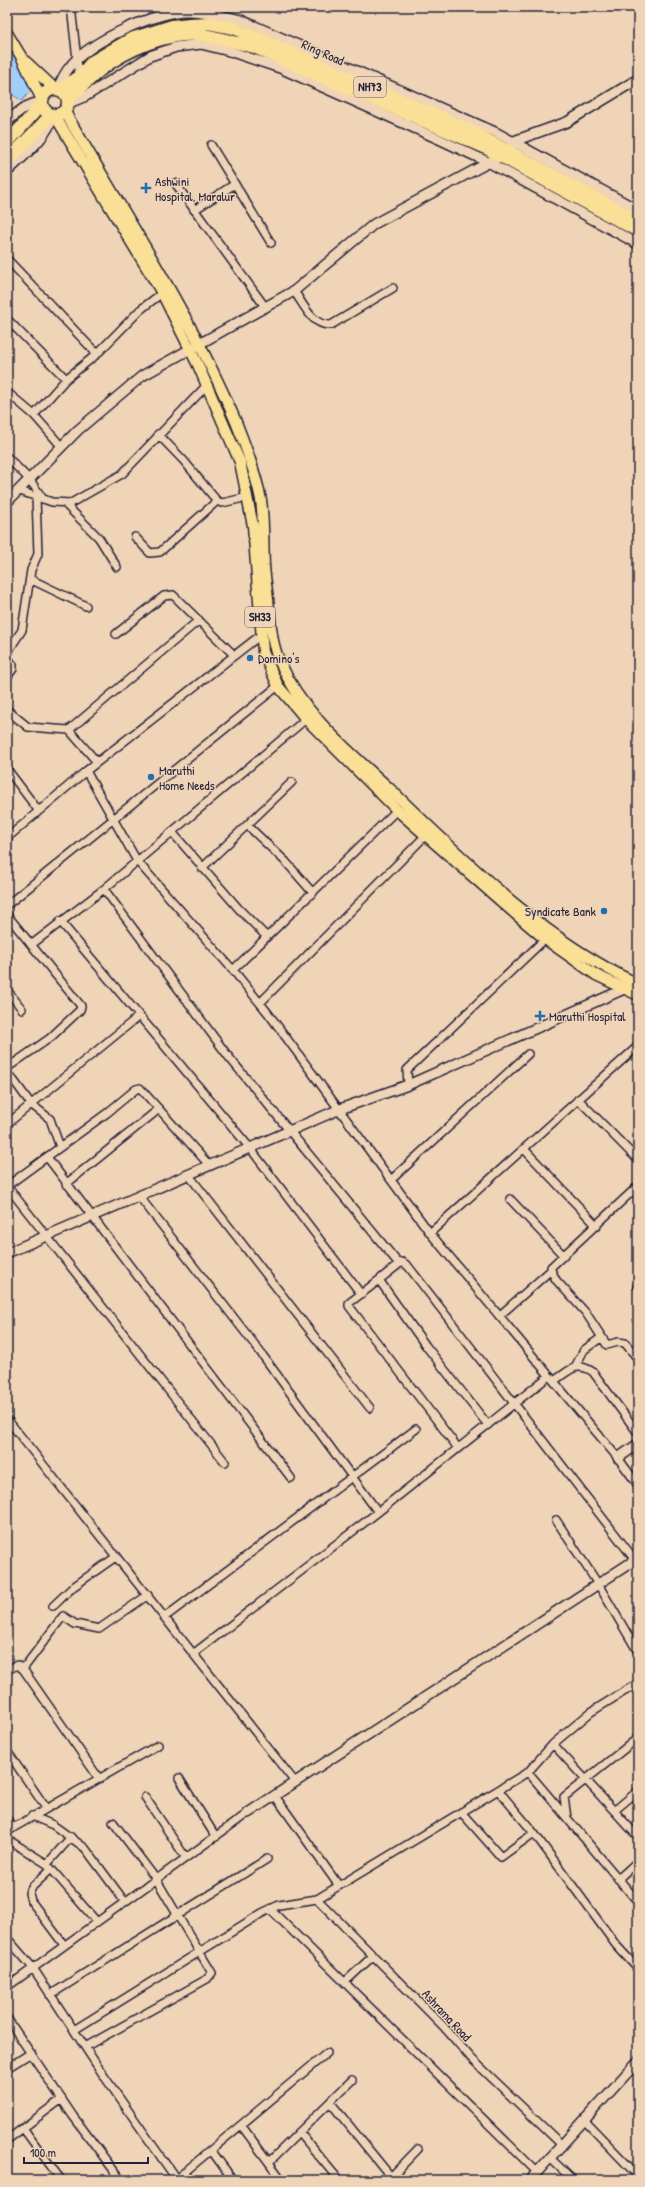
<svg xmlns="http://www.w3.org/2000/svg" width="645" height="2187" font-family="'Patrick Hand',sans-serif">
	<style>
		.water { fill: #9ecefa; stroke: #6c89ae }
		.lines { fill: none; stroke-linecap: round; stroke-linejoin: round }
		.street-casing { stroke: #22223b; stroke-width: 10 }
		.secondary-casing { stroke: #22223b; stroke-width: 12 }
		.primary-casing { stroke: #22223b; stroke-width: 13 }
		.highway-casing { stroke: #22223b; stroke-width: 15 }
		.street { stroke: #f0d4b7; stroke-width: 7 }
		.secondary { stroke: #f0d4b7; stroke-width: 9 }
		.primary { stroke: #fadf96; stroke-width: 10 }
		.highway { stroke: #fadf96; stroke-width: 12 }
		.poi-dot { fill: #1f6fb2; stroke: #f0d4b7; stroke-width: 1.5 }
		.labels { text-anchor: middle; stroke-width: 3; stroke-linejoin: round; paint-order: stroke }
		.shield { fill: #f0d4b7; stroke: #605760; stroke-width: 1 }
		.shield-label { font-size: 12px; font-weight: bold; fill: #22223b }
		.street-label { font-size: 13px; fill: #22223b; stroke: #f0d4b7 }
		.poi-label { font-size: 13px; fill: #22223b; stroke: #f0d4b7; text-anchor: start }
	</style>
	<rect width="100%" height="100%" fill="#f0d4b7"/>
	<filter id="ink" filterUnits="userSpaceOnUse"><feTurbulence type="fractalNoise" baseFrequency=".025" numOctaves="2"/><feDisplacementMap in="SourceGraphic" scale="8" xChannelSelector="R" yChannelSelector="G"/><feConvolveMatrix kernelMatrix="1 2 1 2 8 2 1 2 1" color-interpolation-filters="sRGB"/></filter>
	<g filter="url(#ink)">
		<path class="water" d="M 7,31 L 34,86 L 22,101 L 7,91 Z"/>
		<g class="lines">
			<defs>
				<path id="street" d="M 71,7 L 79,77
					M 211,145 L 271,243
					M 175,183 L 266,308
					M 194,210 L 235,184
					M 7,259 L 97,354
					M 294,291 C 304,305 312,326 331,325 L 393,288
					M 7,319 L 66,379
					M 7,392 L 34,415 L 62,447
					M 34,415 L 66,379 L 97,354 L 140,310 L 162,293
					M 158,434 L 184,461 L 217,501 L 222,503 L 248,497
					M 7,457 L 30,480 L 43,499
					M 20,491 L 52,502 L 71,503 L 122,474 L 207,385
					M 64,503 L 99,538 L 117,567
					M 135,537 L 150,553 L 160,552 L 217,501
					M 30,579 L 86,606
					M 116,634 L 164,596 L 173,595 L 234,655
					M 7,653 L 22,630 L 31,570 L 38,554 L 36,497
					M 7,657 L 13,665 L 13,669 L 7,677
					M 7,710 L 28,727 L 69,730 L 97,762
					M 69,730 L 199,620
					M 7,769 L 38,810
					M 86,771 L 137,861 L 233,970 L 268,1013 L 430,1233 L 618,1458 L 638,1485
					M 247,825 L 286,862 L 313,893
					M 172,832 L 239,909 L 267,937
					M 7,838 L 86,771 L 262,634
					M 202,868 L 292,782
					M 104,889 L 228,1056 L 399,1264 L 379,1280 L 426,1346 L 488,1425
					M 7,905 L 278,686
					M 7,915 L 81,1006 L 80,1010 L 50,1038 L 7,1068
					M 60,921 L 250,1148 L 361,1294 L 349,1303 L 349,1306 L 458,1448
					M 31,945 L 104,889 L 306,719
					M 233,970 L 397,810
					M 7,990 L 22,1009
					M 260,1003 L 426,835
					M 12,1078 L 31,1104 L 50,1119 L 60,1147
					M 408,1085 L 407,1070 L 545,939
					M 578,1099 L 638,1160
					M 7,1124 L 139,1016
					M 524,1149 L 597,1226
					M 47,1157 L 291,1478
					M 188,1174 L 370,1408
					M 391,1180 L 528,1054
					M 66,1184 L 159,1109
					M 7,1186 L 225,1462
					M 7,1186 L 107,1113 L 136,1089 L 140,1088 L 210,1166
					M 139,1196 L 255,1345 L 378,1512
					M 510,1199 L 564,1256
					M 430,1233 L 638,1046
					M 399,1264 L 402,1262 L 408,1266 L 635,1560
					M 551,1270 L 556,1280 L 586,1313 L 607,1345 L 618,1342 L 625,1343 L 638,1359
					M 637,1286 L 638,1287
					M 361,1294 L 379,1280
					M 499,1316 L 551,1270 L 551,1267 L 638,1186
					M 575,1367 L 584,1350 L 602,1337
					M 554,1381 C 568,1372 576,1360 593,1372 L 638,1433
					M 7,1419 L 295,1782
					M 556,1520 L 598,1584 L 638,1652
					M 53,1606 L 73,1587 L 117,1556
					M 165,1617 L 416,1429
					M 193,1654 L 378,1512 L 549,1376
					M 23,1669 L 63,1616 L 75,1624 L 99,1629 L 148,1595
					M 7,1670 L 17,1665 L 23,1669 L 98,1777
					M 553,1744 L 638,1837
					M 7,1751 L 46,1808
					M 528,1772 L 638,1902
					M 179,1778 L 216,1837
					M 498,1790 L 534,1833 L 616,1945 L 638,1969
					M 275,1796 L 339,1886
					M 145,1797 L 186,1858
					M 615,1810 L 638,1791
					M 461,1812 L 501,1857 L 534,1833
					M 32,1816 L 53,1825 L 85,1848 L 125,1902
					M 567,1818 L 564,1797 L 638,1738
					M 7,1819 L 13,1828 L 7,1832
					M 13,1828 L 158,1745
					M 7,1839 L 47,1864 L 97,1922
					M 47,1864 L 71,1837
					M 51,1869 L 33,1886 L 29,1893 L 31,1901 L 64,1945
					M 618,1879 L 638,1861
					M 317,1899 L 443,2026 L 472,2059 L 562,2145
					M 270,1909 L 537,2172
					M 7,1938 L 33,1968 L 104,2076 L 177,2180
					M 345,1982 L 373,1956
					M 7,1987 L 248,1813
					M 50,1995 L 267,1859
					M 7,2018 L 73,2116 L 121,2180
					M 74,2030 L 262,1913 L 279,1905 L 317,1899 L 528,1772 L 553,1744 L 591,1712 L 638,1683
					M 85,2047 L 207,1979 L 212,1973 L 156,1879 L 113,1822
					M 7,2068 L 31,2053
					M 330,2102 L 391,2177
					M 584,2120 L 638,2176
					M 241,2125 L 282,2180
					M 23,2128 L 61,2180
					M 299,2132 L 339,2180
					M 7,2140 L 62,2099
					M 211,2150 L 233,2180
					M 550,2158 L 573,2180
					M 269,2162 L 352,2080
					M 175,2180 L 327,2053
					M 388,2180 L 418,2149"/>
				<path id="secondary" d="M 57,89 C 61,82 64,74 69,68 C 87,42 158,10 189,11 C 207,11 223,16 241,20 L 495,132 L 638,210
					M 69,103 L 86,96 L 150,56 L 176,47 L 201,44 L 229,51 L 280,68 L 441,140 L 488,162 L 638,244
					M 7,122 C 18,112 26,104 42,102
					M 7,172 C 23,156 47,138 53,116
					M 7,502 L 78,430 L 142,376 L 294,291 L 374,224 L 510,151 L 514,141 L 567,122 L 638,79
					M 7,1253 L 340,1109 L 408,1085 L 631,986
					M 618,1458 L 638,1444
					M 248,1813 L 638,1558
					M 530,2180 L 638,2061"/>
				<path id="primary" d="M 7,33 L 22,58 L 42,100
					M 25,61 L 55,89
					M 65,112 C 124,214 190,313 236,422 C 246,447 256,474 261,500 C 264,522 263,544 264,566 C 265,580 268,595 269,609 C 271,627 272,646 280,662 C 302,714 350,752 390,789 C 465,861 543,940 638,984
					M 55,116 L 162,293 L 198,365 L 240,462 L 253,526 L 263,652 L 278,686 L 306,719 L 397,810 L 518,916 L 545,939 L 596,975 L 638,995"/>
				<path id="highway" d="M42 102a13 13 0 1 1 26 0a13 13 0 1 1-26 0Z
					M 59,90 L 79,77 L 92,62 L 131,39 L 172,26 L 189,24 L 208,23 L 234,28 L 469,130 L 638,221
					M 68,99 C 79,90 89,79 100,70 C 127,49 168,31 203,35 C 220,38 237,43 254,47 L 484,147 L 638,231
					M 7,143 L 42,104
					M 7,161 L 51,115"/>
			</defs>
			<use href="#street" class="street-casing"/>
			<use href="#secondary" class="secondary-casing"/>
			<use href="#primary" class="primary-casing"/>
			<use href="#highway" class="highway-casing"/>
			<use href="#street" class="street"/>
			<use href="#secondary" class="secondary"/>
			<use href="#primary" class="primary"/>
			<use href="#highway" class="highway"/>
		</g>
	</g>
	<g class="poi-dot">
		<path d="M144 182h4v4h4v4h-4v4h-4v-4h-4v-4h4z"/>
		<circle cx="250" cy="658" r="4"/>
		<circle cx="151" cy="777" r="4"/>
		<circle cx="604" cy="911" r="4"/>
		<path d="M538 1010h4v4h4v4h-4v4h-4v-4h-4v-4h4z"/>
	</g>
	<g class="labels">
		<g class="shield">
			<rect x="354" y="77" width="32" height="20" rx="3"/>
			<rect x="245" y="607" width="30" height="20" rx="3"/>
		</g>
		<g class="shield-label">
			<text x="370" y="91">NH73</text>
			<text x="260" y="621">SH33</text>
		</g>
		<g class="street-label">
			<text transform="translate(323 52) rotate(24)" y="5">Ring Road</text>
			<text transform="translate(447 2015) rotate(47)" y="5">Ashrama Road</text>
		</g>
		<g class="poi-label">
			<text x="155" y="186">Ashwini<tspan x="155" dy="15">Hospital, Maralur</tspan></text>
			<text x="258" y="663">Domino's</text>
			<text x="159" y="775">Maruthi<tspan x="159" dy="15">Home Needs</tspan></text>
			<text x="596" y="916" text-anchor="end">Syndicate Bank</text>
			<text x="549" y="1021">Maruthi Hospital</text>
		</g>
	</g>
	<rect width="645" height="2187" fill="none" stroke="#f0d4b7" stroke-width="24"/>
	<rect x="12" y="12" width="621" height="2163" fill="none" stroke="#22223b" stroke-width="1.5" filter="url(#ink)"/>
	<path d="M24 2157v6h124v-6" fill="none" stroke="#22223b" stroke-width="2"/>
	<text x="30" y="2157" font-size="12" fill="#22223b" stroke="#f0d4b7" stroke-width="3" paint-order="stroke">100 m</text>
</svg>
